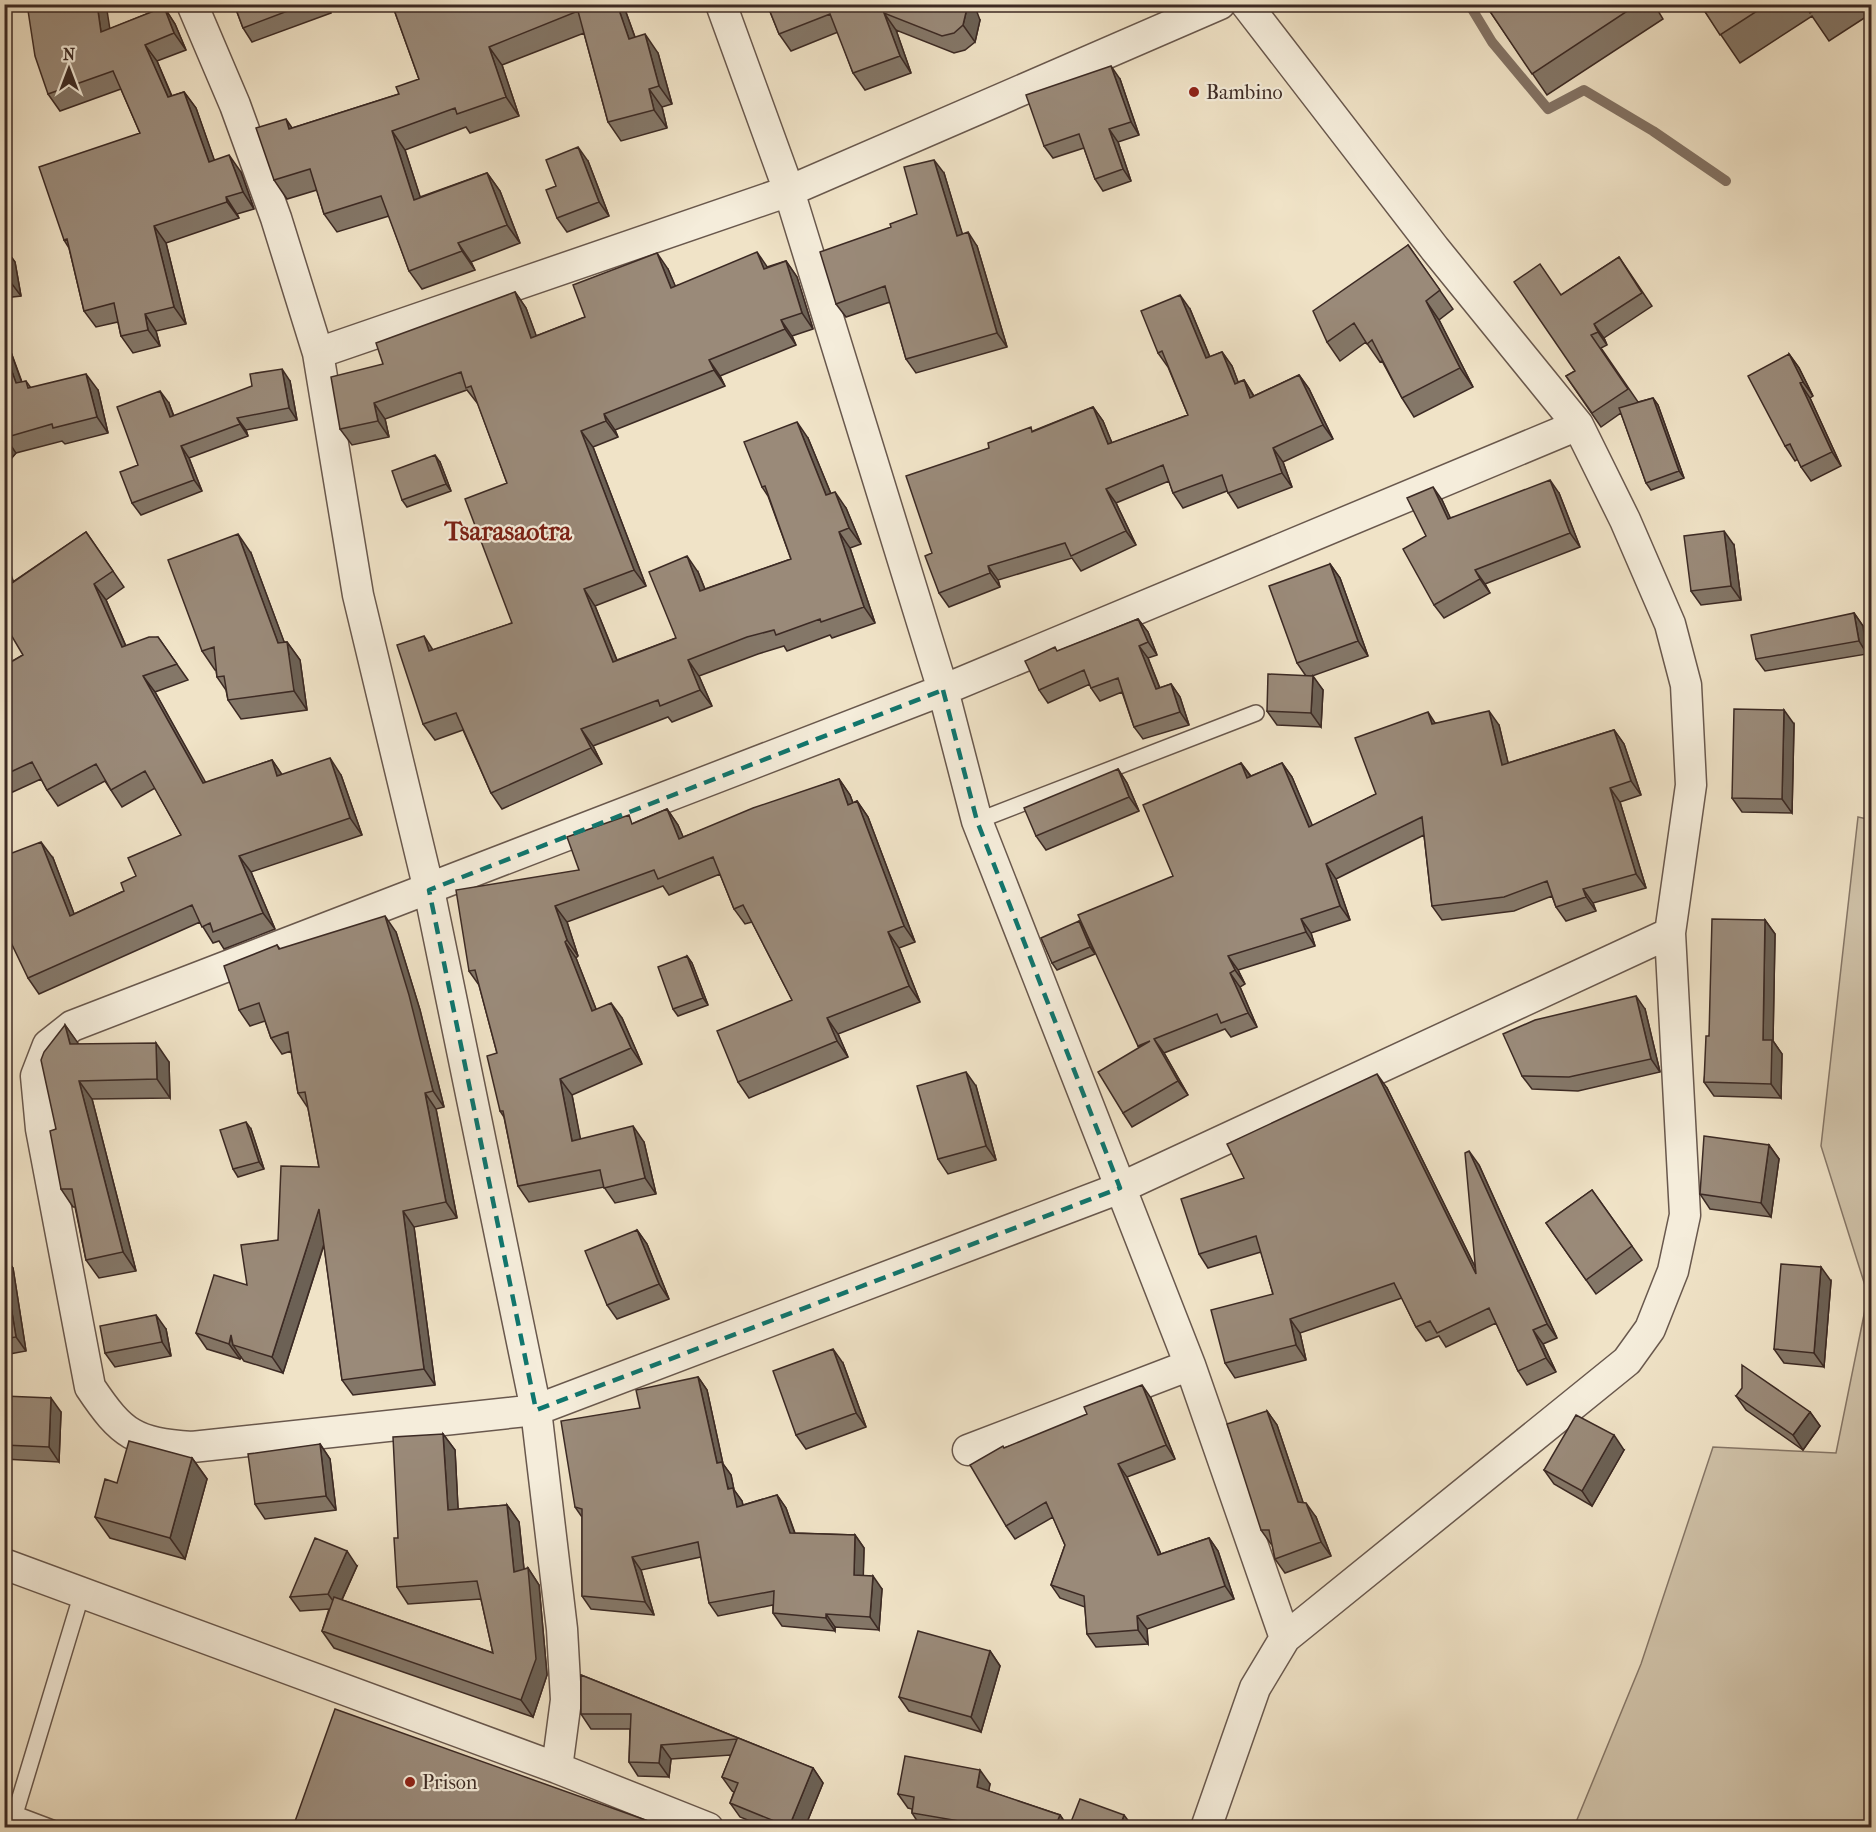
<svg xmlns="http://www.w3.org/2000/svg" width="1876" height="1832" font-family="'IM FELL French Canon',serif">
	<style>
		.green { fill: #d1c4ab; stroke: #867768; stroke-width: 1.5 }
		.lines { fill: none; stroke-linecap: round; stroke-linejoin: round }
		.stream { stroke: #837365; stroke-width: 10 }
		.service-casing { stroke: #69584d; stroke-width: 18 }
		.minor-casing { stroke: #69584d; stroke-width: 33 }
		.service { stroke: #f5eddb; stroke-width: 15 }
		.minor { stroke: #f5eddb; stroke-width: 30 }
		.wall { fill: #847768; stroke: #3c2a24; stroke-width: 1.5 }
		.shaded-wall { fill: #6c6155; stroke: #3c2a24; stroke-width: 1.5 }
		.building { fill: #9a8a79; stroke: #3c2a24; stroke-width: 1.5 }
		.marked { fill: none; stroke: #0f766e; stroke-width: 4.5; stroke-dasharray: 12 8; stroke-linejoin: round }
		.poi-dot { fill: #8f2418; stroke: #f5eddb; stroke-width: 2 }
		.labels { text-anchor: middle; stroke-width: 4.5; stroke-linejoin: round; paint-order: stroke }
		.poi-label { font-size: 20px; fill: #3c2a24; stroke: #f5eddb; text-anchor: start }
		.district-label { font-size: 26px; font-weight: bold; fill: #7a1f14; stroke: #f5eddb }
	</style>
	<rect width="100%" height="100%" fill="#f0e3c7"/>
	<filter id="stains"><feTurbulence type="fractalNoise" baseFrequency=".00333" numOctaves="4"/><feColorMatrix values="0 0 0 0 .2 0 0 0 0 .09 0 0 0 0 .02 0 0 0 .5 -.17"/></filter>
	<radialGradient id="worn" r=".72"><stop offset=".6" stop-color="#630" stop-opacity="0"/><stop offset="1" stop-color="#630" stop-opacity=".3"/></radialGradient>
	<path class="green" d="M 1858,817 L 1872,820 L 1871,1827 L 1574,1827 L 1641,1664 L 1713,1447 L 1836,1453 L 1868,1295 L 1821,1146 Z"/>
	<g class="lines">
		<path class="stream" d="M 1469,4 L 1492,42 L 1548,109 L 1584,90 L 1653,131 L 1726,181"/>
		<defs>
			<path id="service" d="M 977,821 L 1256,713
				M 52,1828 L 15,1814 L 82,1593"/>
			<path id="minor" d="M 192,4 L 235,105 L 276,218 L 318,353 L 358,595 L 429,890 L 536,1410 L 562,1629 L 566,1700 L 557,1768
				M 721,4 L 789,191 L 943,690 L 977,821 L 1190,1365 L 1285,1638
				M 318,353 L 789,191 L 1220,4
				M 1578,425 L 943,690 L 72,1026 L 48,1045 L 36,1076 L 41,1129 L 90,1387 C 122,1435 135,1443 192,1447 L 536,1410 L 1120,1188 L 1670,933
				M 968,1450 L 1190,1365
				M 4,1564 L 557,1768 L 708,1828
				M 1206,1828 L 1255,1688 L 1285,1638 L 1627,1361 L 1650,1329 L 1673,1271 L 1685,1215 L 1670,933 L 1691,785 L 1686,685 L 1670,624 L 1625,520 L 1578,425 L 1435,249 L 1246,4"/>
		</defs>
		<use href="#service" class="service-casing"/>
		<use href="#minor" class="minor-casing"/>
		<use href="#service" class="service"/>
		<use href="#minor" class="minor"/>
	</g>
	<path class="wall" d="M 234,4 L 327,4 L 331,13 L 252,42 L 243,28 Z
		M 392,4 L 623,4 L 635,37 L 658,53 L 672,104 L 662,107 L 667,128 L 621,141 L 608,122 L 584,33 L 502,65 L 519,116 L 470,133 L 466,127 L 405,150 L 420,197 L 487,173 L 500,191 L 520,243 L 471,262 L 475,270 L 422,289 L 409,271 L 389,216 L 337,232 L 324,214 L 317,190 L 287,199 L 274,180 L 292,128 L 399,94 L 419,79 Z
		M 767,4 L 980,20 L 975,42 L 965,50 L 954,53 L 896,30 L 911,73 L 865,90 L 853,73 L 838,32 L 791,51 L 779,34 Z
		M 1485,4 L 1654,4 L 1663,19 L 1547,95 Z
		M 1700,4 L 1872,4 L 1872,13 L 1829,41 L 1812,16 L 1740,63 Z
		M 164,7 L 175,24 L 186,50 L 157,61 L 172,96 L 184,92 L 196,108 L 214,160 L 241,172 L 254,209 L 237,214 L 239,218 L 166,243 L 186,324 L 156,331 L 160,346 L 133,353 L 121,336 L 118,322 L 96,327 L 84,311 L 69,248 L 64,240 L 140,133 L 121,89 L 60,111 L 48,94 L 110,29 Z
		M 1120,79 L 1139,135 L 1118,142 L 1131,181 L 1103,191 L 1095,179 L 1084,148 L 1053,158 L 1044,146 Z
		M 588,161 L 609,216 L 567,232 L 557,218 L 556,186 Z
		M 944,173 L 962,234 L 977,246 L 1007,347 L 916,373 L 906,359 L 890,302 L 846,317 L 836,304 L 891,227 L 917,214 Z
		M 1408,245 L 1453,309 L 1439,320 L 1473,387 L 1414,417 L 1402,398 L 1382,361 L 1380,362 L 1366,342 L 1340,361 L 1327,342 Z
		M 4,247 L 15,262 L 21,296 L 4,298 Z
		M 1619,257 L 1652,306 L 1604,338 L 1607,345 L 1601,348 L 1638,402 L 1653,398 L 1658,405 L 1684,478 L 1651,490 L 1646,483 L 1621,413 L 1601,427 L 1566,376 L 1575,371 L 1561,295 Z
		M 786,261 L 797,277 L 813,329 L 792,336 L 796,345 L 720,376 L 725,386 L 615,430 L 618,437 L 593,447 L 646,586 L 595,606 L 617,660 L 676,638 L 698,572 L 705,589 L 791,559 L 768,496 L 762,487 L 808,438 L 831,494 L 846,508 L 861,544 L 850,548 L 875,623 L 832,638 L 830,635 L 787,651 L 784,646 L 758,654 L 699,676 L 712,706 L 672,722 L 668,717 L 593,746 L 602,764 L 502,809 L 491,793 L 463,730 L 435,740 L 423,724 L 433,650 L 512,623 L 507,483 L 478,404 L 467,390 L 385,419 L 389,437 L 352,445 L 340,429 L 383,364 L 515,292 L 526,308 L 536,336 L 585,317 L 668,269 L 675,286 L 767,267 Z
		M 1190,309 L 1210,357 L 1222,352 L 1232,366 L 1238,382 L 1244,380 L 1254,396 L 1299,375 L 1309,389 L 1333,439 L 1283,462 L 1292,487 L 1238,508 L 1227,491 L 1183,508 L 1173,493 L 1169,481 L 1116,503 L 1136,545 L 1081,571 L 1072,558 L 998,580 L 1000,587 L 949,607 L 939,593 L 932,553 L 1033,431 L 1093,407 L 1103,421 L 1112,443 L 1188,415 L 1168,367 L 1158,353 Z
		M 4,333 L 22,382 L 26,381 L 31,388 L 98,390 L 108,433 L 65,444 L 62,441 L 16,453 L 4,467 Z
		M 1789,354 L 1799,368 L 1813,396 L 1810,398 L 1841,466 L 1811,481 L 1801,467 L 1798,459 L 1795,461 L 1785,446 Z
		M 290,381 L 297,420 L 246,430 L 248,436 L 189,458 L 202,491 L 141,515 L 132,503 L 138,465 L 169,403 L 174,416 Z
		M 440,462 L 451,491 L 407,507 L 402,500 Z
		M 1559,493 L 1580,547 L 1485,584 L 1490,593 L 1444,618 L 1434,605 L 1426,536 L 1442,500 L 1450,518 Z
		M 86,532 L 124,587 L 106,600 L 126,646 L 158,637 L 188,680 L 155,692 L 205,783 L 272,760 L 282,775 L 341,775 L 362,835 L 251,872 L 275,929 L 224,949 L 219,941 L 213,943 L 200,922 L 39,994 L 28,978 L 53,858 L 74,914 L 124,891 L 136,876 L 181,835 L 155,788 L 122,807 L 105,781 L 58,806 L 47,790 L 41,779 L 4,796 L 4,666 L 23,655 L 14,581 Z
		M 1734,545 L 1741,600 L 1701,605 L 1691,591 Z
		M 251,553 L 284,642 L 287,642 L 300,660 L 307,710 L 241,719 L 228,700 L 226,690 L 217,677 L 216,670 L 215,670 L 202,651 Z
		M 1330,564 L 1340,578 L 1368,656 L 1312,676 L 1323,690 L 1321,727 L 1277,725 L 1267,711 L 1306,676 L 1297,663 Z
		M 1854,613 L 1863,626 L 1867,654 L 1765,671 L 1756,659 Z
		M 1138,619 L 1148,632 L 1157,655 L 1148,658 L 1160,688 L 1171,684 L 1180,697 L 1189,725 L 1143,739 L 1134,727 L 1122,692 L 1100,701 L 1091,688 L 1090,684 L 1048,703 L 1039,690 L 1058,651 Z
		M 1436,723 L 1499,725 L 1508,763 L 1614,730 L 1624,744 L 1641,795 L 1620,802 L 1646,888 L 1593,903 L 1596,911 L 1566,921 L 1556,907 L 1552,896 L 1514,911 L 1442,920 L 1432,906 L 1424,835 L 1336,879 L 1350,920 L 1311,933 L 1315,946 L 1238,970 L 1245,984 L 1240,987 L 1257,1027 L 1231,1037 L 1225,1029 L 1164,1053 L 1188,1095 L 1132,1127 L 1123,1113 L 1139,1048 L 1138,1046 L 1173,876 L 1241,763 L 1251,776 L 1282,763 L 1292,777 L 1312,826 L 1376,794 Z
		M 1794,724 L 1792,813 L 1742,812 L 1732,798 Z
		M 1118,769 L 1127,783 L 1139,811 L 1046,850 L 1036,836 Z
		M 839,779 L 850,795 L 853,803 L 857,801 L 868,817 L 915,942 L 899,948 L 920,1002 L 838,1034 L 848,1057 L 749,1098 L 738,1082 L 792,1000 L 752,922 L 745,924 L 734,909 L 720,874 L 669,895 L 663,886 L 567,922 L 578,956 L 576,958 L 596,1009 L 622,1018 L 642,1064 L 572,1095 L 580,1139 L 644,1142 L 656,1194 L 615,1203 L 604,1187 L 529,1202 L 518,1186 L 504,1117 L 500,1111 L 497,1053 L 479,985 L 469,971 L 579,870 L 634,823 L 667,809 L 678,825 L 683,837 Z
		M 1765,920 L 1775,934 L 1773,1041 L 1782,1054 L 1781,1098 L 1714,1096 L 1704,1082 L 1709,1036 Z
		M 1079,921 L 1084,928 L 1095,954 L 1057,970 L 1052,963 Z
		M 396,932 L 420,1010 L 444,1107 L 436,1109 L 457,1218 L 414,1227 L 435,1385 L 353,1395 L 342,1380 L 324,1245 L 283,1373 L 244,1361 L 241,1357 L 240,1359 L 207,1349 L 196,1333 L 247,1285 L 278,1240 L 319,1167 L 308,1108 L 298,1093 L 291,1051 L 282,1054 L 271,1038 L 265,1021 L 250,1026 L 239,1010 L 277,945 L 280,949 Z
		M 687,956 L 692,963 L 708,1005 L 678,1016 L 673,1009 Z
		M 1645,1009 L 1660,1072 L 1578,1091 L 1532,1089 L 1522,1076 Z
		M 65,1025 L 78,1044 L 169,1062 L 170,1098 L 92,1099 L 136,1271 L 99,1278 L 86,1260 L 75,1207 L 73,1207 L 61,1189 Z
		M 976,1086 L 996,1160 L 948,1174 L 938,1159 Z
		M 1387,1088 L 1475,1267 L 1479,1165 L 1557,1338 L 1543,1344 L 1556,1372 L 1527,1385 L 1518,1371 L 1496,1323 L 1446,1347 L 1439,1336 L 1426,1341 L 1416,1327 L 1402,1298 L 1300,1333 L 1306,1360 L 1235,1378 L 1225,1363 L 1273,1294 L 1261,1252 L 1208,1268 L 1199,1254 L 1244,1178 Z
		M 251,1129 L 264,1169 L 238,1177 L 233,1169 Z
		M 1769,1145 L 1779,1159 L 1771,1217 L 1710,1209 L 1700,1194 Z
		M 1592,1190 L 1642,1260 L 1596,1294 L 1546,1223 Z
		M 637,1230 L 647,1244 L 669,1299 L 617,1319 L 607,1305 Z
		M 4,1256 L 13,1268 L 26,1351 L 4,1355 Z
		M 1831,1281 L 1824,1367 L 1784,1363 L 1774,1349 Z
		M 166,1329 L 171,1356 L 115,1367 L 105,1353 Z
		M 843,1363 L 866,1427 L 806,1449 L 796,1435 Z
		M 698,1377 L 707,1390 L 723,1464 L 731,1475 L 734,1490 L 742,1501 L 743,1505 L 777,1495 L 786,1508 L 795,1533 L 855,1535 L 864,1548 L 863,1576 L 882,1589 L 879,1630 L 835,1627 L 835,1631 L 782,1626 L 773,1613 L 773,1605 L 718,1616 L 709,1603 L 701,1557 L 641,1570 L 654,1615 L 591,1609 L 582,1596 L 582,1517 L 575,1507 L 640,1408 Z
		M 4,1396 L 61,1412 L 59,1462 L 4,1459 Z
		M 1736,1396 L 1810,1412 L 1820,1426 L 1803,1450 L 1746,1410 Z
		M 1151,1398 L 1175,1459 L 1127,1477 L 1161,1554 L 1209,1538 L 1218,1551 L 1234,1599 L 1147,1629 L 1148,1644 L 1096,1647 L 1087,1634 L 1085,1607 L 1060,1598 L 1051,1585 L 1065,1545 L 1053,1517 L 1015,1539 L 1006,1526 L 1004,1448 Z
		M 1267,1411 L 1277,1425 L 1303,1503 L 1316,1517 L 1331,1556 L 1285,1573 L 1275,1559 L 1272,1544 L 1271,1544 L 1261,1530 Z
		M 443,1434 L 455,1450 L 458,1509 L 507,1505 L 519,1522 L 524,1569 L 528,1568 L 539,1585 L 547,1675 L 533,1717 L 334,1648 L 322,1631 L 329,1609 L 300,1611 L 290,1597 L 357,1566 L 342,1600 L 493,1653 L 481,1599 L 408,1604 L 397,1587 L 398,1538 Z
		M 320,1444 L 330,1459 L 336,1510 L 265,1519 L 255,1504 Z
		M 1624,1450 L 1592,1506 L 1554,1484 L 1544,1470 Z
		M 192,1458 L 207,1479 L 185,1559 L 110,1538 L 95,1517 L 117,1483 Z
		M 990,1651 L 1000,1666 L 981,1732 L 909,1711 L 899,1697 Z
		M 581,1675 L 813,1768 L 823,1783 L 805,1827 L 765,1827 L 740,1817 L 730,1803 L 734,1792 L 732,1791 L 722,1777 L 731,1755 L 671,1759 L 669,1777 L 638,1776 L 629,1762 L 630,1729 L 591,1729 L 581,1714 Z
		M 990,1784 L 988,1791 L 1060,1815 L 1068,1827 L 921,1827 L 912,1813 L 912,1809 L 908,1808 L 898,1794 Z"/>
	<path class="shaded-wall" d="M 97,4 L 106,4 L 113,49 L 101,32 Z
		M 325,4 L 327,4 L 331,13 Z
		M 617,4 L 623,4 L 642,57 L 629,39 Z
		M 968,4 L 974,4 L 980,20 L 975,42 L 963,25 Z
		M 164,7 L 175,24 L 186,50 L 174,33 Z
		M 884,13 L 896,30 L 911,73 L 900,56 Z
		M 645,34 L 658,53 L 672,104 L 659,86 Z
		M 145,45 L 157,61 L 179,114 L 168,97 Z
		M 489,47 L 502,65 L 519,116 L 506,97 Z
		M 1111,66 L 1120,79 L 1139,135 L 1131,122 Z
		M 649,89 L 662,107 L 667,128 L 654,110 Z
		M 184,92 L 196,108 L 221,179 L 209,162 Z
		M 286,119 L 299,138 L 289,129 Z
		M 1109,129 L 1118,142 L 1131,181 L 1123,169 Z
		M 392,131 L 405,150 L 427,218 L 414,200 Z
		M 578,147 L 588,161 L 609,216 L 599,202 Z
		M 229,155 L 241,172 L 254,209 L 243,192 Z
		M 934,160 L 944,173 L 967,249 L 957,236 Z
		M 487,173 L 500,191 L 520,243 L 507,225 Z
		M 226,197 L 237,214 L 239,218 L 227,202 Z
		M 154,226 L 166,243 L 186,324 L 174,307 Z
		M 968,232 L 977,246 L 1007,347 L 997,333 Z
		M 458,243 L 471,262 L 475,270 L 462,251 Z
		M 4,247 L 15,262 L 21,296 L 9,280 Z
		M 757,252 L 768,268 L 764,269 Z
		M 657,253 L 668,269 L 683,304 L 671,288 Z
		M 786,261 L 797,277 L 813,329 L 802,313 Z
		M 515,292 L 526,308 L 543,354 L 531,338 Z
		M 1180,295 L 1190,309 L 1216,372 L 1206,358 Z
		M 1426,301 L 1439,320 L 1473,387 L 1460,368 Z
		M 145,314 L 156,331 L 160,346 L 148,330 Z
		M 781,320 L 792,336 L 796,345 L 785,329 Z
		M 1594,324 L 1604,338 L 1607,345 L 1598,332 Z
		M 4,333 L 28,400 L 16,383 L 4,349 Z
		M 1222,352 L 1232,366 L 1244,398 L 1235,384 Z
		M 1789,354 L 1799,368 L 1813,396 L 1803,382 Z
		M 709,360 L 720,376 L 725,386 L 714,370 Z
		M 282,369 L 290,381 L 297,420 L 289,408 Z
		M 86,374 L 98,390 L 108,433 L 97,417 Z
		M 1299,375 L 1309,389 L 1333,439 L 1323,425 Z
		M 1244,380 L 1253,395 L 1260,412 L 1250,398 Z
		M 1800,383 L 1810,398 L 1841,466 L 1832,452 Z
		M 160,391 L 169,403 L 178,429 L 170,417 Z
		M 1653,398 L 1658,405 L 1684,478 L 1679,471 Z
		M 374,403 L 385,419 L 389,437 L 378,421 Z
		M 1093,407 L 1103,421 L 1118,458 L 1108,444 Z
		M 604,414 L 615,430 L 618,437 L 606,421 Z
		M 237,418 L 246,430 L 248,436 L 240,424 Z
		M 797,422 L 808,438 L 838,511 L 826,495 Z
		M 581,431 L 593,447 L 646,586 L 634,570 Z
		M 5,437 L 16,453 L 4,467 Z
		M 181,446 L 189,458 L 202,491 L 194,480 Z
		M 1273,448 L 1283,462 L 1292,487 L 1282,473 Z
		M 435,455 L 440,462 L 451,491 L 446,484 Z
		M 1550,480 L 1559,493 L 1580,547 L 1570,533 Z
		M 1433,487 L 1442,500 L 1457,532 L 1448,519 Z
		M 1106,489 L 1116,503 L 1136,545 L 1126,531 Z
		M 835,492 L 846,508 L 861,544 L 849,528 Z
		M 1724,531 L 1734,545 L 1741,600 L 1731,586 Z
		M 839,532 L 850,548 L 875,623 L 864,607 Z
		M 238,534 L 251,553 L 289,655 L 287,642 L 300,660 L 307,710 L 294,691 L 278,643 Z
		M 4,554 L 20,601 L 9,585 L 4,572 Z
		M 687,556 L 698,572 L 712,607 L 700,591 Z
		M 1330,564 L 1340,578 L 1368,656 L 1358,641 Z
		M 988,566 L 998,580 L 1000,587 L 990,573 Z
		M 1475,570 L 1485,584 L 1490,593 L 1480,579 Z
		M 94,584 L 106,600 L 133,663 L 122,647 Z
		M 584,589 L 595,606 L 624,678 L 613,662 Z
		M 1854,613 L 1863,626 L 1867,654 L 1859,641 Z
		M 1138,619 L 1148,632 L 1157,655 L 1148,642 Z
		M 424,636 L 435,653 L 429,651 Z
		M 1139,646 L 1148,658 L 1165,702 L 1156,689 Z
		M 688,660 L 699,676 L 712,706 L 700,690 Z
		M 143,676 L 155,692 L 215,799 L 203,783 Z
		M 1313,676 L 1323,690 L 1321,727 L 1311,713 Z
		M 1171,684 L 1180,697 L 1189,725 L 1180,712 Z
		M 1784,710 L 1794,724 L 1792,813 L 1782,799 Z
		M 1489,711 L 1499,725 L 1512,779 L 1502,765 Z
		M 1428,712 L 1437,726 L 1432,724 Z
		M 581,729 L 593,746 L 602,764 L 591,748 Z
		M 1614,730 L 1624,744 L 1641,795 L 1631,781 Z
		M 330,758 L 341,775 L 362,835 L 350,818 Z
		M 272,760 L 283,776 L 277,776 Z
		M 1241,763 L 1251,777 L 1247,778 Z
		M 1282,763 L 1292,777 L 1319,841 L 1309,827 Z
		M 1118,769 L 1127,783 L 1139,811 L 1129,797 Z
		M 839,779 L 850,795 L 859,820 L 848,805 Z
		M 1610,788 L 1620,802 L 1646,888 L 1636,874 Z
		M 857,801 L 868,817 L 915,942 L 904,926 Z
		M 667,809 L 678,825 L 691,855 L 679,839 Z
		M 41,842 L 53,858 L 81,932 L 70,916 Z
		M 239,856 L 251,872 L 275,929 L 263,913 Z
		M 1326,864 L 1336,879 L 1350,920 L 1340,906 Z
		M 1583,889 L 1593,903 L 1596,911 L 1586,897 Z
		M 555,906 L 567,922 L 578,956 L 567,940 Z
		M 385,916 L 396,932 L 420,1010 L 444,1107 L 433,1091 Z
		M 1301,919 L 1311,933 L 1315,946 L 1306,932 Z
		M 1765,920 L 1775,934 L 1773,1041 L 1782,1054 L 1781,1098 L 1771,1084 L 1763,1040 Z
		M 1079,921 L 1084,928 L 1095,954 L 1090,947 Z
		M 888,932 L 899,948 L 920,1002 L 909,986 Z
		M 565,942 L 576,958 L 603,1027 L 592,1011 Z
		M 687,956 L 692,963 L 708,1005 L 703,998 Z
		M 1228,956 L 1238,970 L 1245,984 L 1235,970 Z
		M 1230,973 L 1240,987 L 1257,1027 L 1248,1013 Z
		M 1636,996 L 1645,1009 L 1660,1072 L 1651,1059 Z
		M 611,1003 L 622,1018 L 642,1064 L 631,1048 Z
		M 827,1018 L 838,1034 L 848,1057 L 837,1041 Z
		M 65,1025 L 78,1043 L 83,1063 L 70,1044 Z
		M 1154,1039 L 1164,1053 L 1188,1095 L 1178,1081 Z
		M 156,1043 L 169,1062 L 170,1098 L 157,1079 Z
		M 966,1072 L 976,1086 L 996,1160 L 986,1146 Z
		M 1377,1074 L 1387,1088 L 1486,1289 L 1476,1274 Z
		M 560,1079 L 572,1095 L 584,1157 L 572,1141 Z
		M 79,1081 L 92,1099 L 136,1271 L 123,1252 Z
		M 425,1093 L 436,1109 L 457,1218 L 446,1202 Z
		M 246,1122 L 251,1129 L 264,1169 L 259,1162 Z
		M 633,1126 L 644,1142 L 656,1194 L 645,1178 Z
		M 1769,1145 L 1779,1159 L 1771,1217 L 1761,1203 Z
		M 1469,1151 L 1479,1165 L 1557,1338 L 1547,1324 Z
		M 319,1209 L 330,1225 L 283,1373 L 272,1357 Z
		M 403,1211 L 414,1227 L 435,1385 L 424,1369 Z
		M 637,1230 L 647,1244 L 669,1299 L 659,1284 Z
		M 4,1256 L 13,1268 L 26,1351 L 16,1337 L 4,1264 Z
		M 1821,1267 L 1831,1281 L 1824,1367 L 1814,1353 Z
		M 156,1315 L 166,1329 L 171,1356 L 162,1342 Z
		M 1290,1319 L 1300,1333 L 1306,1360 L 1296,1345 Z
		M 1533,1330 L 1543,1344 L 1556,1372 L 1546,1358 Z
		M 231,1335 L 233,1345 L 241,1357 L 240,1359 L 229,1344 Z
		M 833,1349 L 843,1363 L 866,1427 L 856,1413 Z
		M 698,1377 L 707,1390 L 723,1464 L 731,1475 L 734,1490 L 742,1501 L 746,1520 L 737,1507 L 717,1463 Z
		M 1142,1385 L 1151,1398 L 1175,1459 L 1166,1445 Z
		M 51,1398 L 61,1412 L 59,1462 L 49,1447 Z
		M 1267,1411 L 1277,1425 L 1308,1517 L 1298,1502 Z
		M 1810,1412 L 1820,1426 L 1803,1450 L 1793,1435 Z
		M 443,1434 L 455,1450 L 459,1527 L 448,1510 Z
		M 1614,1435 L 1624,1450 L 1592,1506 L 1582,1491 Z
		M 320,1444 L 330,1459 L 336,1510 L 326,1496 Z
		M 192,1458 L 207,1479 L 185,1559 L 170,1538 Z
		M 1118,1464 L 1127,1477 L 1167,1568 L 1158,1555 Z
		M 777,1495 L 786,1508 L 799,1546 L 790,1533 Z
		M 1306,1503 L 1316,1517 L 1331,1556 L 1321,1542 Z
		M 507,1505 L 519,1522 L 526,1588 L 514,1572 Z
		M 855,1535 L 864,1548 L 863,1588 L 854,1575 Z
		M 1209,1538 L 1218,1551 L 1234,1599 L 1225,1586 Z
		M 347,1551 L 357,1566 L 338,1608 L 328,1594 Z
		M 632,1557 L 641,1570 L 654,1615 L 645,1602 Z
		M 528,1568 L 539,1585 L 547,1675 L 533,1717 L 521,1700 Z
		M 873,1576 L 882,1589 L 879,1630 L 870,1617 Z
		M 826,1614 L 835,1627 L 835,1631 L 826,1618 Z
		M 1137,1616 L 1147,1629 L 1148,1644 L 1138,1630 Z
		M 990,1651 L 1000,1666 L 981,1732 L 971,1717 Z
		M 661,1745 L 671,1759 L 669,1777 L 659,1763 Z
		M 813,1768 L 823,1783 L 805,1827 L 789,1827 Z
		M 980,1770 L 990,1784 L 987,1801 L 977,1787 Z
		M 1060,1815 L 1068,1827 L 1055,1827 Z
		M 1124,1815 L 1133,1827 L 1120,1827 Z"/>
	<path class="building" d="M 27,4 L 97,4 L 101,32 L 164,7 L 174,33 L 145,45 L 168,97 L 184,92 L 209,162 L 229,155 L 243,192 L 226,197 L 227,202 L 154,226 L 174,307 L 145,314 L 148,330 L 121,336 L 114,303 L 84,311 L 67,239 L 64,240 L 39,167 L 140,133 L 113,71 L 48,94 L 35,56 Z
		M 234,4 L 306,4 L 243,28 Z
		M 392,4 L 617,4 L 629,39 L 645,34 L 659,86 L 649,89 L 654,110 L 608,122 L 578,11 L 489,47 L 506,97 L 457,114 L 455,108 L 392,131 L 414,200 L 487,173 L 507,225 L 458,243 L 462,251 L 409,271 L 381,196 L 324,214 L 310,169 L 274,180 L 256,128 L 286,119 L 289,129 L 399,94 L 396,87 L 419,79 Z
		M 767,4 L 968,4 L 963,25 L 954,33 L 942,36 L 884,13 L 900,56 L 853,73 L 830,14 L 779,34 Z
		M 1485,4 L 1638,4 L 1532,74 Z
		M 1700,4 L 1768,4 L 1720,35 Z
		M 1804,4 L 1822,4 L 1810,13 Z
		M 1111,66 L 1131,122 L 1109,129 L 1123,169 L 1095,179 L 1079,134 L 1044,146 L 1026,95 Z
		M 578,147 L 599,202 L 557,218 L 546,190 L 556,186 L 546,160 Z
		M 934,160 L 957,236 L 968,232 L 997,333 L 906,359 L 885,286 L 836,304 L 820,252 L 891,227 L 890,224 L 917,214 L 904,167 Z
		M 1408,245 L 1440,290 L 1426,301 L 1460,368 L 1402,398 L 1372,340 L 1367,344 L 1354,323 L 1327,342 L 1313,311 Z
		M 4,251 L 9,280 L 4,280 Z
		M 757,252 L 764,269 L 786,261 L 802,313 L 781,320 L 785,329 L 709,360 L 714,370 L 604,414 L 606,421 L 581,431 L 634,570 L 584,589 L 613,662 L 676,638 L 649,572 L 687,556 L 700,591 L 791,559 L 765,486 L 762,487 L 744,442 L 797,422 L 826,495 L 835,492 L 849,528 L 839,532 L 864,607 L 821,622 L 820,619 L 776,635 L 774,630 L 747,637 L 688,660 L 700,690 L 660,706 L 658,700 L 581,729 L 591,748 L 491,793 L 456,713 L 423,724 L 397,645 L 424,636 L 429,651 L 512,623 L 465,499 L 507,483 L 471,386 L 466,388 L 461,372 L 374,403 L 378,421 L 340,429 L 331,377 L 383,364 L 376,343 L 515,292 L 531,338 L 585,317 L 573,285 L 657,253 L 671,288 Z
		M 1619,257 L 1642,293 L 1594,324 L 1598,332 L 1591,335 L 1628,389 L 1592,413 L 1566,376 L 1575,371 L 1514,282 L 1540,264 L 1561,295 Z
		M 1180,295 L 1206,358 L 1222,352 L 1235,384 L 1244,380 L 1250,398 L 1299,375 L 1323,425 L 1273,448 L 1282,473 L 1228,493 L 1222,475 L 1173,493 L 1163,465 L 1106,489 L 1126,531 L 1071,556 L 1065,543 L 988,566 L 990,573 L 939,593 L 925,556 L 932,553 L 906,476 L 989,448 L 988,443 L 1031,427 L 1032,432 L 1093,407 L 1108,444 L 1188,415 L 1162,351 L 1158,353 L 1141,311 Z
		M 4,349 L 16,383 L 26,381 L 28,388 L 86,374 L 97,417 L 53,428 L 52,424 L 4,438 Z
		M 1789,354 L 1803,382 L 1800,383 L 1832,452 L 1801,467 L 1790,444 L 1785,446 L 1748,376 Z
		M 282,369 L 289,408 L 237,418 L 240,424 L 181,446 L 194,480 L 132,503 L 120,472 L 138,465 L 117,407 L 160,391 L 170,417 L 252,386 L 250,374 Z
		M 1653,398 L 1679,471 L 1646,483 L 1619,408 Z
		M 435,455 L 446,484 L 402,500 L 392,471 Z
		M 1550,480 L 1570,533 L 1475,570 L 1480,579 L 1434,605 L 1403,549 L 1426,536 L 1407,498 L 1433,487 L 1448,519 Z
		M 1724,531 L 1731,586 L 1691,591 L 1684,536 Z
		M 86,532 L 113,571 L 94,584 L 122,647 L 149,637 L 158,637 L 177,664 L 143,676 L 203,783 L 272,760 L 277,776 L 330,758 L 350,818 L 239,856 L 263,913 L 213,932 L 210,923 L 202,927 L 192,905 L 28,978 L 4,928 L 4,856 L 41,842 L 70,916 L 124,891 L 121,883 L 136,876 L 128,858 L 181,835 L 145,771 L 111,790 L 96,764 L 47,790 L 32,762 L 4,775 L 4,666 L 23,655 L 4,623 L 4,572 L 9,585 Z
		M 238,534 L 278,643 L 287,642 L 294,691 L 228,700 L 224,676 L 217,677 L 214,647 L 202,651 L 168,560 Z
		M 1330,564 L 1358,641 L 1297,663 L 1269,586 Z
		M 1854,613 L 1859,641 L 1756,659 L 1751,635 Z
		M 1138,619 L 1148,642 L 1139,646 L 1156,689 L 1171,684 L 1180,712 L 1134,727 L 1118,678 L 1091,688 L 1084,670 L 1039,690 L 1025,661 L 1055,647 L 1057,651 Z
		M 1268,674 L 1313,676 L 1311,713 L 1267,711 Z
		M 1734,709 L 1784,710 L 1782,799 L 1732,798 Z
		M 1489,711 L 1502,765 L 1614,730 L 1631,781 L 1610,788 L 1636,874 L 1583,889 L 1586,897 L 1556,907 L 1547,881 L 1504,897 L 1432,906 L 1422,817 L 1326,864 L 1340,906 L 1301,919 L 1306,932 L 1228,956 L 1235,970 L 1230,973 L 1248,1013 L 1221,1023 L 1217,1014 L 1154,1039 L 1178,1081 L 1123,1113 L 1098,1072 L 1150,1041 L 1138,1046 L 1078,915 L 1173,876 L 1143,805 L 1241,763 L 1247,778 L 1282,763 L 1309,827 L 1376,794 L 1355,738 L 1428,712 L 1432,724 Z
		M 1118,769 L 1129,797 L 1036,836 L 1024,808 Z
		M 839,779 L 848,805 L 857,801 L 904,926 L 888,932 L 909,986 L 827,1018 L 837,1041 L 738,1082 L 717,1031 L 792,1000 L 743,905 L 734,909 L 713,857 L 658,879 L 654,870 L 555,906 L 567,940 L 565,942 L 592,1011 L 611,1003 L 631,1048 L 560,1079 L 572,1141 L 633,1126 L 645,1178 L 604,1188 L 600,1170 L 518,1186 L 503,1111 L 500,1111 L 487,1056 L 497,1053 L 475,970 L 469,971 L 456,890 L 579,870 L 567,837 L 629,815 L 632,824 L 667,809 L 679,839 L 753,808 Z
		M 385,916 L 409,995 L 433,1091 L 425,1093 L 446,1202 L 403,1211 L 424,1369 L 342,1380 L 319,1209 L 272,1357 L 233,1345 L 231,1335 L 229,1344 L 196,1333 L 214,1275 L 247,1285 L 241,1245 L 278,1240 L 281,1166 L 319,1167 L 305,1092 L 298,1093 L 288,1032 L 271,1038 L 259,1003 L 239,1010 L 224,966 L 277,945 L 279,949 Z
		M 1712,919 L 1765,920 L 1763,1040 L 1772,1040 L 1771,1084 L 1704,1082 L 1706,1036 L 1709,1036 Z
		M 1079,921 L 1090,947 L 1052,963 L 1041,938 Z
		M 687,956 L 703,998 L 673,1009 L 658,967 Z
		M 1636,996 L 1651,1059 L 1569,1077 L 1522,1076 L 1503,1034 L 1535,1020 Z
		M 65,1025 L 70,1044 L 156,1043 L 157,1079 L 79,1081 L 123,1252 L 86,1260 L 72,1189 L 61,1189 L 50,1131 L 56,1129 L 41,1060 L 44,1052 Z
		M 966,1072 L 986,1146 L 938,1159 L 917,1086 Z
		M 1377,1074 L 1476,1274 L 1465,1153 L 1469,1151 L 1547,1324 L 1533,1330 L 1546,1358 L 1518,1371 L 1489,1308 L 1437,1333 L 1430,1321 L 1416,1327 L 1394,1283 L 1290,1319 L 1296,1345 L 1225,1363 L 1211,1310 L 1273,1294 L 1256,1236 L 1199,1254 L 1181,1199 L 1244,1178 L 1227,1144 Z
		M 246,1122 L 259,1162 L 233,1169 L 220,1130 Z
		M 1704,1136 L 1769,1145 L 1761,1203 L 1700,1194 Z
		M 1592,1190 L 1632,1246 L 1586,1280 L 1546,1223 Z
		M 637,1230 L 659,1284 L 607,1305 L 585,1251 Z
		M 4,1264 L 16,1337 L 4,1339 Z
		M 1781,1264 L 1821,1267 L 1814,1353 L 1774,1349 Z
		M 156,1315 L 162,1342 L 105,1353 L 100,1326 Z
		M 833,1349 L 856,1413 L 796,1435 L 773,1371 Z
		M 1742,1365 L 1810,1412 L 1793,1435 L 1736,1396 L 1742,1388 Z
		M 698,1377 L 717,1463 L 722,1462 L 728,1489 L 733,1488 L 737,1507 L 777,1495 L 790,1533 L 855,1535 L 854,1575 L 873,1576 L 870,1617 L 826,1614 L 826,1618 L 773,1613 L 774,1591 L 709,1603 L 698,1542 L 632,1557 L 645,1602 L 582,1596 L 582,1509 L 575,1507 L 561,1421 L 640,1408 L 636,1390 Z
		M 1142,1385 L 1166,1445 L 1118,1464 L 1158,1555 L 1209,1538 L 1225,1586 L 1137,1616 L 1138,1630 L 1087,1634 L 1084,1596 L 1051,1585 L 1065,1545 L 1046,1502 L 1006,1526 L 970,1465 L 1003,1446 L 1004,1448 L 1087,1414 L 1084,1407 Z
		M 4,1396 L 51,1398 L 49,1447 L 4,1445 Z
		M 1267,1411 L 1298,1502 L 1306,1503 L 1321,1542 L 1275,1559 L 1269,1530 L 1261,1530 L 1227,1424 Z
		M 1576,1415 L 1614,1435 L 1582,1491 L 1544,1470 Z
		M 443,1434 L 448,1510 L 507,1505 L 514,1572 L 528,1568 L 536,1659 L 521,1700 L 322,1631 L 334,1597 L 493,1653 L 477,1581 L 397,1587 L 394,1538 L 398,1538 L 393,1437 Z
		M 129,1441 L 192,1458 L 170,1538 L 95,1517 L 105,1479 L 117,1483 Z
		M 320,1444 L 326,1496 L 255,1504 L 248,1454 Z
		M 315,1538 L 347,1551 L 328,1594 L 290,1597 Z
		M 918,1631 L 990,1651 L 971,1717 L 899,1697 Z
		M 581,1675 L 813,1768 L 789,1827 L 730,1803 L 738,1783 L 722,1777 L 737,1739 L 661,1745 L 659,1763 L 629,1762 L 631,1714 L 581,1714 Z
		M 335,1709 L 654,1823 L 653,1827 L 293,1827 Z
		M 905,1756 L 980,1770 L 977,1787 L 1060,1815 L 1055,1827 L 994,1827 L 912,1813 L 914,1797 L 898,1794 Z
		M 1080,1799 L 1124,1815 L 1120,1827 L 1069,1827 Z"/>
	<path class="marked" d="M 943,690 L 977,821 L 1120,1188 L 536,1410 L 429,890 Z"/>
	<g class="poi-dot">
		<circle cx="1194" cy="92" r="6"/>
		<circle cx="410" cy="1782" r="6"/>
	</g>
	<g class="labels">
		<g class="poi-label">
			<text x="1206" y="99">Bambino</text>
			<text x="422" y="1789">Prison</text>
		</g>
		<g class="district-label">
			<text x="508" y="540">Tsarasaotra</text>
		</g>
	</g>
	<rect width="1876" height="1832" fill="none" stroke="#f0e3c7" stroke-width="24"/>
	<rect x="6" y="6" width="1864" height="1820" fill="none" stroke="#3c2a24" stroke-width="3"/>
	<rect x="12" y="12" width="1852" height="1808" fill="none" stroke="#3c2a24" stroke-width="1.5"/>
	<g transform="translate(69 69)" stroke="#f5eddb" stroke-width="4.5" paint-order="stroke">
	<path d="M0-4.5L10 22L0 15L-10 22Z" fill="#3c2a24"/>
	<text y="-9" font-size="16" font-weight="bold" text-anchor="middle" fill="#3c2a24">N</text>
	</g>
	<rect width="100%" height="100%" filter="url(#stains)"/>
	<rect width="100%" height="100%" fill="url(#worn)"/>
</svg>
